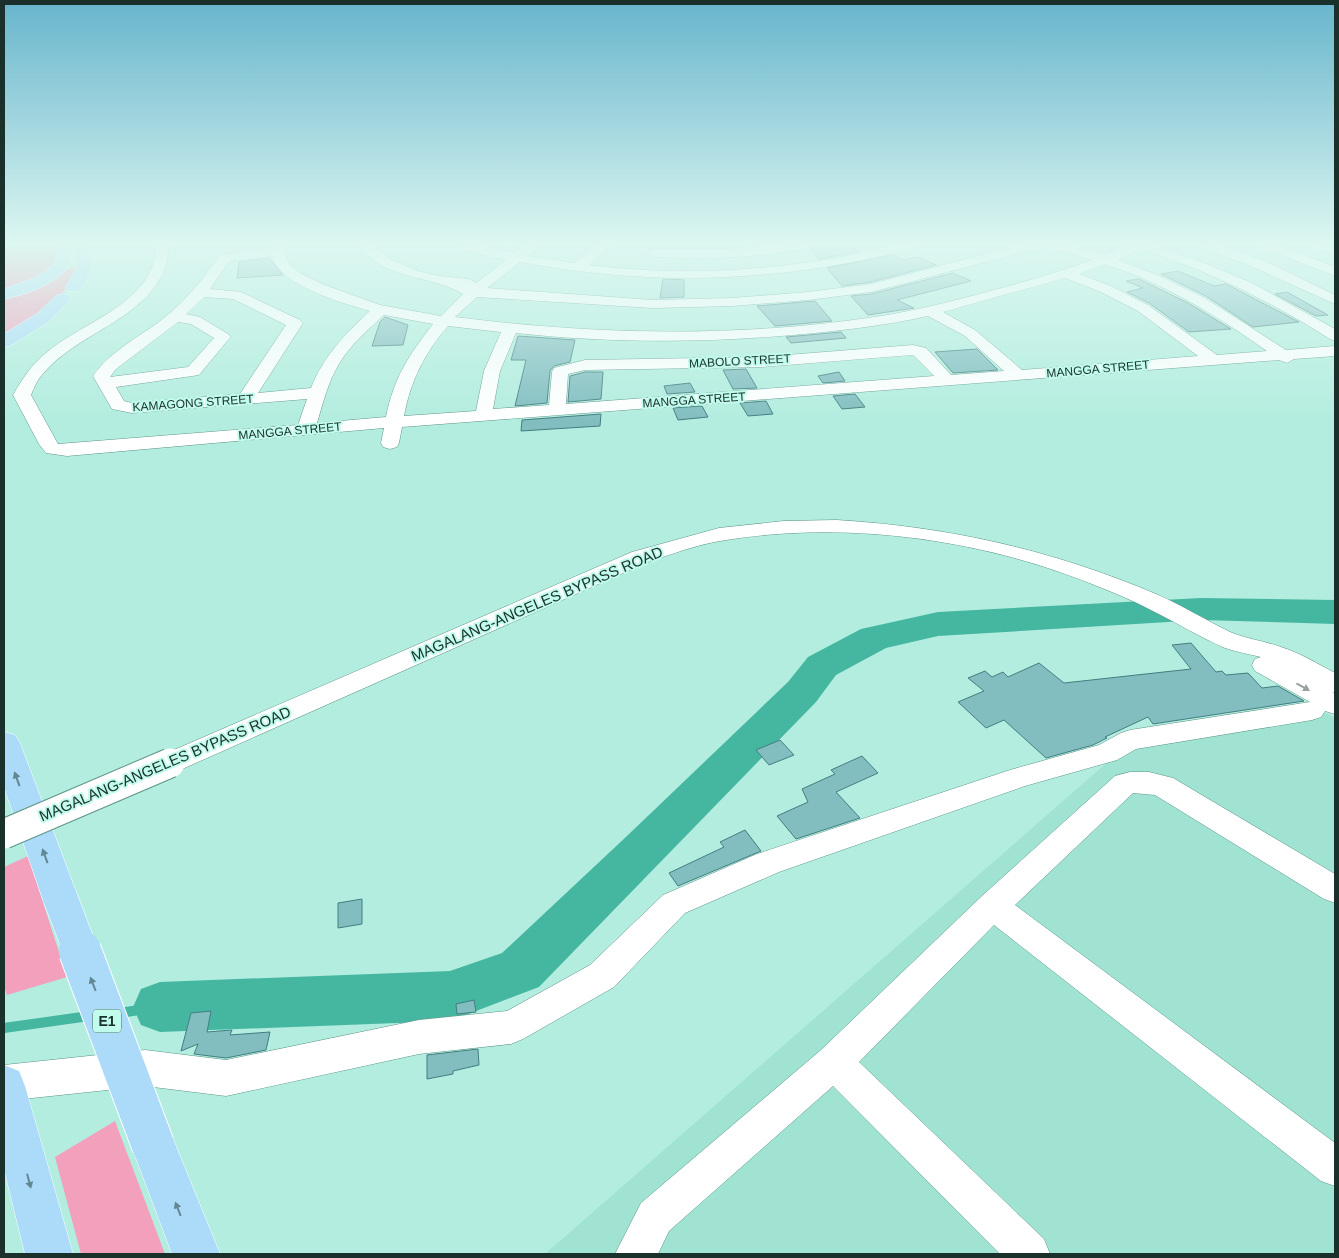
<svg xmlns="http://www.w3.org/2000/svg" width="1339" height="1258" font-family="Arial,sans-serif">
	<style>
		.built { fill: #a0e3d3 }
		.green { fill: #f3a0bc }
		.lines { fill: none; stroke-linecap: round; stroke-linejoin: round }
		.stream { stroke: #45b7a1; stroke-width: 10 }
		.river { fill: #45b7a1; fill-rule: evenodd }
		.building { fill: #82bec0; stroke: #437e80 }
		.minor-casing { stroke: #5d9588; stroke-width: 1 }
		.highway-casing { stroke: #fff; stroke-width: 1 }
		.minor { fill: #fff; fill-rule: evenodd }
		.highway { fill: #acdbfa; fill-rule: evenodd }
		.minor-bridge-casing { stroke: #5d9588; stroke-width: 31; stroke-linecap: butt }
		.highway-bridge-far1-casing { stroke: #fff; stroke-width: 35; stroke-linecap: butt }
		.highway-bridge-casing { stroke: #fff; stroke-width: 44; stroke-linecap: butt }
		.minor-bridge { stroke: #fff; stroke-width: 29 }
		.highway-bridge-far1 { stroke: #acdbfa; stroke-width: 34 }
		.highway-bridge { stroke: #acdbfa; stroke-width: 42 }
		.oneway { fill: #98a2a0 }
		.oneway2 { fill: #628692 }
		.labels { text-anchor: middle; stroke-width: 4; stroke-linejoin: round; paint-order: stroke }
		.far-street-label { font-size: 12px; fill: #19302b; stroke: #c0fbec }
		.shield { fill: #c0fbec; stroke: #4b6d65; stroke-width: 1 }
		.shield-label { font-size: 14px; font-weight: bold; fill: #19302b }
		.street-label { font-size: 15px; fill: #19302b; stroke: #c0fbec }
	</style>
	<rect width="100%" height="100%" fill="#b3eddf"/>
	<path class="built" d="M 1326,713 L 1335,718 L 1335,1254 L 545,1254 L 1126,746 Z"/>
	<path class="green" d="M 4,244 L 55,244 L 59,256 C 49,276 24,285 4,291 Z
		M 80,265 C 69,297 31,321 4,339 L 4,297 L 49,282 L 70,268 Z
		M 28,856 L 67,977 L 7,995 L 4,986 L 4,867 Z
		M 115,1121 L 165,1254 L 81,1254 L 55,1157 Z"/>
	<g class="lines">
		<path class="stream" d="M 119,1013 L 160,1007
			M 4,1028 L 89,1016"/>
		<path class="river" d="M 1201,598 L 1335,600 L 1335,624 L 1201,620 L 938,636 L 886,648 L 836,675 L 816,702 L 539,987 L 450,1021 L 160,1032 L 141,1025 L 133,1007 L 141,989 L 160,982 L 450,971 L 502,953 L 628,835 L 788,682 L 808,657 L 861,629 L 938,612 Z"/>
	</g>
	<path class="building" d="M 825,244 L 847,244 L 860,251 L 819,259 L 810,248 Z
		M 893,255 L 905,260 L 918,257 L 936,265 L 871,282 L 842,286 L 827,268 Z
		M 269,258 L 283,275 L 237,278 L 239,262 Z
		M 1178,271 L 1214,286 L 1226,284 L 1299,322 L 1253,327 L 1206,296 L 1161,274 Z
		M 953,273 L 971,281 L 897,300 L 914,308 L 868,315 L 851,296 L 871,294 Z
		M 663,279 L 684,280 L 684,297 L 660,298 Z
		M 1139,279 L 1188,303 L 1231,329 L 1189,332 L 1149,303 L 1127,292 L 1143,288 L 1126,281 Z
		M 1287,292 L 1328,315 L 1316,316 L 1275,294 Z
		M 815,301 L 832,321 L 775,326 L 757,306 Z
		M 385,317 L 408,325 L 403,345 L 372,346 L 380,322 Z
		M 841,332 L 846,338 L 791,343 L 786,337 Z
		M 518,336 L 575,340 L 570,362 L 554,366 L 550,371 L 547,403 L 515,406 L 526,360 L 511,360 Z
		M 977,349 L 998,370 L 953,373 L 935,352 Z
		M 746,369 L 757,388 L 733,389 L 723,370 Z
		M 585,372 L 603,372 L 601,399 L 568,402 L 570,376 Z
		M 839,372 L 845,381 L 823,383 L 818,376 Z
		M 690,383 L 695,392 L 667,394 L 664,386 Z
		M 855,394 L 865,407 L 842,409 L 833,396 Z
		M 766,401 L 773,414 L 748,416 L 740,403 Z
		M 702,406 L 708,417 L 678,420 L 673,408 Z
		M 601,414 L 600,426 L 521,431 L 522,420 Z
		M 1191,643 L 1216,672 L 1222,671 L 1226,675 L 1248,673 L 1262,688 L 1278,686 L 1304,701 L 1153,724 L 1148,717 L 1105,737 L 1107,738 L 1093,745 L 1046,758 L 1004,720 L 986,728 L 958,702 L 984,691 L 968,678 L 985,671 L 992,677 L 1003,672 L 1008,677 L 1039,663 L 1064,683 L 1191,669 L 1172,645 Z
		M 780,740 L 794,755 L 769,765 L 756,750 Z
		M 862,756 L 878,773 L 836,792 L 860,818 L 796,839 L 777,816 L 808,802 L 802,789 L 835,774 L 831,770 Z
		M 745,830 L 761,851 L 678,886 L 669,873 L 724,847 L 720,842 Z
		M 362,899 L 362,924 L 338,928 L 338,903 Z
		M 474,1000 L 476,1012 L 457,1014 L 456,1004 Z
		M 211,1011 L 207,1032 L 232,1030 L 230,1035 L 270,1032 L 266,1050 L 226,1058 L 194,1054 L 198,1044 L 181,1051 L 191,1013 Z
		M 478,1049 L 479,1065 L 453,1071 L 453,1074 L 427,1079 L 427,1055 Z"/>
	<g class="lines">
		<defs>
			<path id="minor" d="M 157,244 L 169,244 C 168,252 168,263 164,271 C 141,322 76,333 42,375 C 37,380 34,388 31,395 L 58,444 L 298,425 L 307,399 L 132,413 L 112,409 L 93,376 C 111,349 146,334 170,313 C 190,296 205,276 220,255 L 271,248 L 272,244 L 284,244 L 285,253 L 289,264 L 300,273 L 322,284 L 380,305 L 441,316 L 463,294 C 429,274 384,281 357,244 L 371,244 L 390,259 L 417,271 L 440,276 L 469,279 L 476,283 L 506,260 C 494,257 463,253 455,244 L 475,244 L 514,253 L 527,244 L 541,244 L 528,256 L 574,263 L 598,244 L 612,244 L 589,265 C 667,275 748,272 825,260 C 857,255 887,244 919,244 L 918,247 C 783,283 656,287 520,262 L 487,288 L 653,300 L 732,298 L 808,292 L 871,284 L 1023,244 L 1067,244 L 1105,255 L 1131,244 L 1150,244 L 1204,263 L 1252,283 L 1335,329 L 1335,341 L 1330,339 C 1270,301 1209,271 1141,249 L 1118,260 L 1160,276 L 1205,298 L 1286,350 L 1335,346 L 1335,356 L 1294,359 L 1287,363 L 1279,360 L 402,427 L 399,443 L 397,447 L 390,449 L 383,447 L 381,443 L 384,428 L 67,456 L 46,453 L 39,444 L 13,395 C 23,378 31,365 46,353 C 77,326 132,310 151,270 C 154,263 155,252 157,244 ZM 1052,248 L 1092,260 C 1060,272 1027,281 994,290 C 957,300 919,310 881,316 C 741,338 595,335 455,317 L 477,297 L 653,308 L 732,306 L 808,300 L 871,292 L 1028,251 ZM 272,256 C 280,286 343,303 370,311 C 345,334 323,357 311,388 L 258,393 L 303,323 L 300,320 L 241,292 L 210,289 L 229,261 ZM 1105,264 C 1165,284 1216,315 1267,351 L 1217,355 L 1148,305 L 1111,286 L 1079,274 ZM 1065,278 L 1101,292 L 1138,311 L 1198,356 L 1022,370 L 975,330 L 943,312 ZM 204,297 L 233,299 L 286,325 L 240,394 L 132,403 L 124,401 L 116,387 L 199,375 L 228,340 L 231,337 L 228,334 L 200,317 L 186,314 ZM 384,315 L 433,324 C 409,355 394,377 386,417 L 317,423 C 323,403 328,382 339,364 C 350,345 368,330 384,315 ZM 928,316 L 965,336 L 1004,371 L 951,375 L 926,348 L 913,345 L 761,357 L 585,360 L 554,368 L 552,372 L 549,405 L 493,409 L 500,371 L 516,333 C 607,343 701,343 793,335 C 838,331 883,326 928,316 ZM 178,322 L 191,324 L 214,338 L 188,367 L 110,377 L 116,369 ZM 448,326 L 501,332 L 484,371 L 476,411 L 404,416 C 410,382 425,352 448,326 ZM 913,355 L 934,376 L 566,404 L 568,374 L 585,370 L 761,367 Z
				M 781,244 L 810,244 L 809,247 C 759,259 705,259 654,257 L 647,253 L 654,249 L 729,249 Z
				M 1204,244 C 1236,243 1305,281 1335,295 L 1335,304 L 1242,262 L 1204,250 L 1202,247 Z
				M 1259,244 L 1277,244 L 1335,267 L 1335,276 L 1260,247 Z
				M 1311,244 L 1329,244 L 1335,247 L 1335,255 L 1312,247 Z
				M 837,520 C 950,527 1052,550 1156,594 C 1182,605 1205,620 1230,632 C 1247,639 1264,641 1281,647 C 1300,653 1318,664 1335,673 L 1335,693 L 1332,692 L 1335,694 L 1335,714 L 1325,711 L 1321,717 L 1312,720 L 1136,749 L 1117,760 L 1025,786 L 779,872 L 685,913 L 614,987 L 523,1039 L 511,1044 L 419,1054 L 226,1096 L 145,1086 L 4,1101 L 4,1065 L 145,1050 L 226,1060 L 419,1020 L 507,1011 L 590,965 L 663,895 L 757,854 L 1010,770 L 1099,745 L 1121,733 L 1130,730 L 1310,702 L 1255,671 L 1252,665 L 1255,659 L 1261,657 C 1249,654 1237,652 1225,648 C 1199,637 1176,622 1151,610 C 1132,600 1112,592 1092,584 C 977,538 842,520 720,541 C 696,545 672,554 648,562 L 180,770 L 170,773 L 160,770 L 156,763 L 160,756 L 632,552 L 719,528 L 784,521 Z
				M 1130,772 L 1149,772 L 1173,778 L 1335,874 L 1335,903 L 1324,899 L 1155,795 L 1133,793 L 1015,905 L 1335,1143 L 1335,1186 L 1321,1181 L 994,925 L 859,1062 L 1044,1239 L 1050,1254 L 1000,1254 L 833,1086 L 669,1231 L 658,1254 L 615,1254 L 641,1203 L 821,1050 L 982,896 L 1115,776 Z"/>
			<path id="highway" d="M 55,244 L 70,244 C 82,277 29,294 4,299 L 4,289 C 18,284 55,273 57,256 C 58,252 56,248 55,244 Z
				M 72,244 L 87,244 C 96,266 93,273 79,291 L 67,291 L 65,288 C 77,270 80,265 72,244 Z
				M 63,294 L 69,295 L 71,299 L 50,321 L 10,346 L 4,347 L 4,334 L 38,313 L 57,295 Z
				M 4,732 L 15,735 L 20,743 L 78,897 L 73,908 L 60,912 L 47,908 L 42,897 L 4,787 Z
				M 4,1065 L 19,1071 L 25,1086 L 73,1254 L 25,1254 L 4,1169 Z
				M 153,1123 L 169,1129 L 220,1254 L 172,1254 L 131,1145 L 137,1129 Z"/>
		</defs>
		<use href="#minor" class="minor-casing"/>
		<use href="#highway" class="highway-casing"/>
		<use href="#minor" class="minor"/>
		<use href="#highway" class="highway"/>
		<defs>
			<path id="minor-bridge" d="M 4,834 L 170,763"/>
			<path id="highway-bridge-far1" d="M 60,897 L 81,952"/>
			<path id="highway-bridge" d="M 80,951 L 153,1145"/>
		</defs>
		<use href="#minor-bridge" class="minor-bridge-casing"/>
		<use href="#highway-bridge-far1" class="highway-bridge-far1-casing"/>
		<use href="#highway-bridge" class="highway-bridge-casing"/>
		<use href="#minor-bridge" class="minor-bridge"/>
		<use href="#highway-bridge-far1" class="highway-bridge-far1"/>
		<use href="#highway-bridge" class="highway-bridge"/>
	</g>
	<defs><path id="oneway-solid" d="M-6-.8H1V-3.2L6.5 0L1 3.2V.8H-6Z" transform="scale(1.25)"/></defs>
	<use class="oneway" href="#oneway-solid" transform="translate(1303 687) rotate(29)"/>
	<g class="oneway2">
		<use href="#oneway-solid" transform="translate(17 779) rotate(-110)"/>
		<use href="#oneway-solid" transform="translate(45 856) rotate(-110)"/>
		<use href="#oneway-solid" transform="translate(93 984) rotate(-111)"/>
		<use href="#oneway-solid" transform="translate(29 1181) rotate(75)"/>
		<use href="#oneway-solid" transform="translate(178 1209) rotate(-111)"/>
	</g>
	<linearGradient id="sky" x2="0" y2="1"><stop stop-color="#67b5cc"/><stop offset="0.58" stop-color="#ddf7f1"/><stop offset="1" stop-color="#ddf7f1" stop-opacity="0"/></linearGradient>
	<rect width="1339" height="420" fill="url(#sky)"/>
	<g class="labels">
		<g class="far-street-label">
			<text transform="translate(740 361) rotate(-3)" y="4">MABOLO STREET</text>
			<text transform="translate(1098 369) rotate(-5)" y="4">MANGGA STREET</text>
			<text transform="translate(694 400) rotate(-4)" y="4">MANGGA STREET</text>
			<text transform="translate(193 403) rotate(-4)" y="4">KAMAGONG STREET</text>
			<text transform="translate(290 431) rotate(-5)" y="4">MANGGA STREET</text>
		</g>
		<rect class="shield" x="93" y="1009.5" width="28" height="23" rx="4"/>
		<g class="shield-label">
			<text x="107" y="1026">E1</text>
		</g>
		<g class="street-label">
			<text transform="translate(537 604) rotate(-23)" y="5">MAGALANG-ANGELES BYPASS ROAD</text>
			<text transform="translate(165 764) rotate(-23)" y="5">MAGALANG-ANGELES BYPASS ROAD</text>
		</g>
	</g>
	<rect width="1339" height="1258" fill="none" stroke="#19302b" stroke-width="10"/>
</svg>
